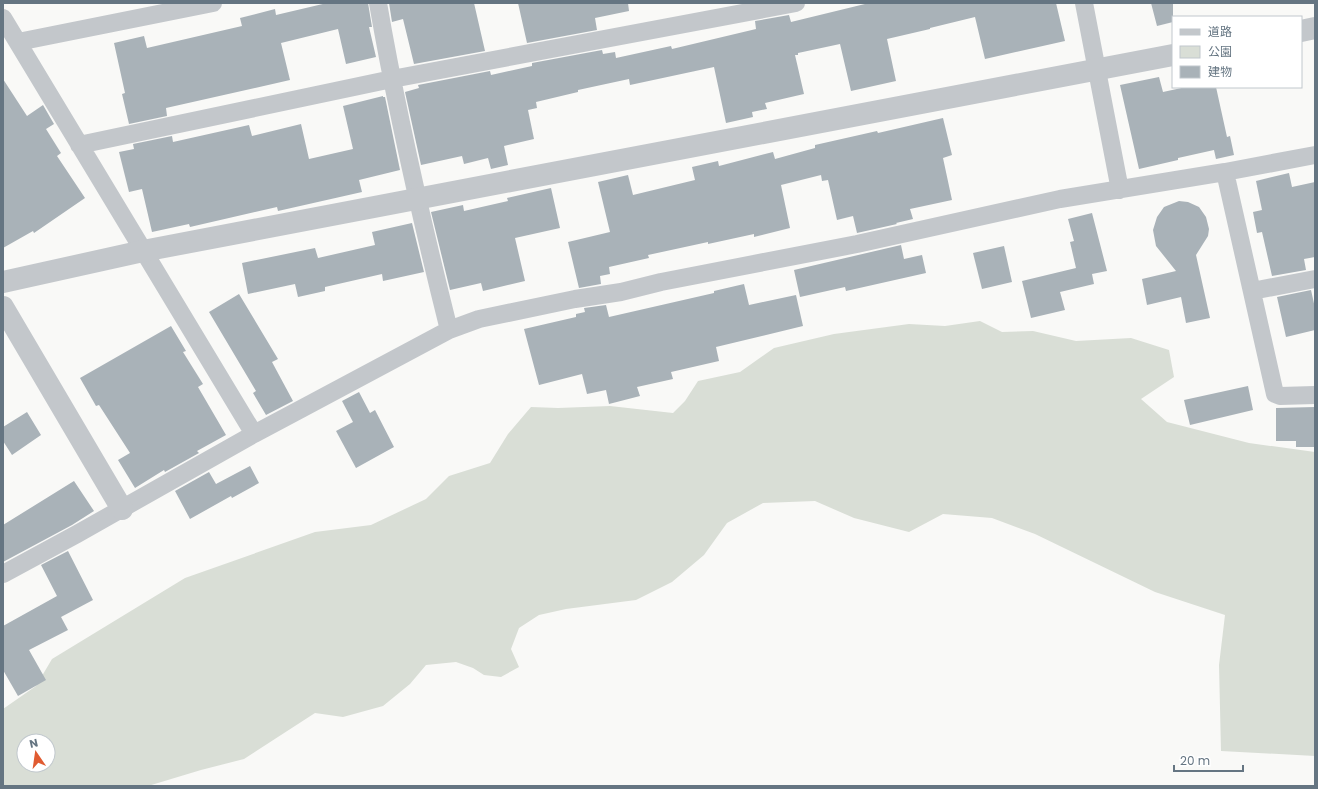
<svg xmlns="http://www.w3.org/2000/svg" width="1318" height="789" font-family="Poppins,'Noto Sans JP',sans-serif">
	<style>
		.green { fill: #d9ded6; fill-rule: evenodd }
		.building { fill: #a9b2b8 }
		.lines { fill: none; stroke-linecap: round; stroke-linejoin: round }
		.minor { stroke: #c3c7cb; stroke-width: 18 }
		.tertiary { stroke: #c3c7cb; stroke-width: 22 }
	</style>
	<rect width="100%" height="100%" fill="#f9f9f7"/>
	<path class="green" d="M 980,321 L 1002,332 L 1033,331 L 1076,341 L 1131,338 L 1169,350 L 1174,377 L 1141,399 L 1167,422 L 1249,443 L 1315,452 L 1315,756 L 1221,751 L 1219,665 L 1225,615 L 1155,592 L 1035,534 L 992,518 L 943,514 L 909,532 L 854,518 L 815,501 L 763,503 L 727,523 L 704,555 L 672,582 L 636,600 L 566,609 L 539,615 L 519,628 L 511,649 L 519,667 L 501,677 L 484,675 L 473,668 L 456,662 L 426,665 L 410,684 L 383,706 L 343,717 L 315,713 L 244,759 L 201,770 L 148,786 L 3,786 L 3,709 L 36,686 L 52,659 L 185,578 L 315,532 L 371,525 L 426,499 L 449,476 L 490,463 L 508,434 L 531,407 L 558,408 L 610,406 L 673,413 L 685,401 L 698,381 L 740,372 L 774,348 L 834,334 L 909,324 L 945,326 ZM 24,741 L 48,741 L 48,765 L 24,765 Z"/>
	<path class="building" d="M 327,3 L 368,3 L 372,27 L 369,27 L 376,57 L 346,64 L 338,29 L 281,43 L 290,80 L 166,108 L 167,116 L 129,124 L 122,94 L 125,93 L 114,43 L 144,36 L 147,48 L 242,26 L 240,18 L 275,9 L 276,15 Z
		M 389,3 L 474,3 L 485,51 L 414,64 L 403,19 L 392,22 Z
		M 518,3 L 628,3 L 629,11 L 595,18 L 597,30 L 527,43 Z
		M 869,3 L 1056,3 L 1065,41 L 985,59 L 975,17 L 930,28 L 930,29 L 887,39 L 896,81 L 851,91 L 840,44 L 798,53 L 798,55 L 795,55 L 804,94 L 765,103 L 767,109 L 752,112 L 753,117 L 726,123 L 714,67 L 630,85 L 629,79 L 578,90 L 578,92 L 536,102 L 537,108 L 528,110 L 534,139 L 504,146 L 508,165 L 491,169 L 488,158 L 464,164 L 462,156 L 421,165 L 405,92 L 419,88 L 418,85 L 490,71 L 491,75 L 532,66 L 532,63 L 602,50 L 603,54 L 615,52 L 616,58 L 671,46 L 672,49 L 756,29 L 755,21 L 789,15 L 791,22 Z
		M 1151,3 L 1173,3 L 1173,22 L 1157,26 Z
		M 1159,77 L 1163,92 L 1186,87 L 1216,87 L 1227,137 L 1230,136 L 1234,155 L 1216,159 L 1214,150 L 1178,158 L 1178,160 L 1139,169 L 1120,85 Z
		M 3,79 L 27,116 L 43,105 L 54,124 L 46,129 L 61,153 L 57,156 L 85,198 L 34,233 L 33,231 L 3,248 Z
		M 383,96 L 383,97 L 385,97 L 400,170 L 359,180 L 362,192 L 278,211 L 277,207 L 190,227 L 189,224 L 152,232 L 142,189 L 129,192 L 119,152 L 134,149 L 133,144 L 172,136 L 173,142 L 249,125 L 252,136 L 301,124 L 309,159 L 353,149 L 343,106 Z
		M 943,118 L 952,155 L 943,158 L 952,200 L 910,209 L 913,219 L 896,223 L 897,224 L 857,233 L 853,216 L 837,220 L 828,180 L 822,181 L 821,175 L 781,185 L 790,228 L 754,237 L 754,234 L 708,244 L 708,242 L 648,255 L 649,258 L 609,267 L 610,274 L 600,276 L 601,284 L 579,288 L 568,242 L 610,232 L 598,182 L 628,175 L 633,195 L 695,180 L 692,167 L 718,161 L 719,166 L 773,152 L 775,159 L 815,148 L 815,145 L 877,131 L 878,133 Z
		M 1289,173 L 1292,187 L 1315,182 L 1315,257 L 1304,259 L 1306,270 L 1272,276 L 1262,232 L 1257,233 L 1253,212 L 1262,210 L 1256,181 Z
		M 551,188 L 560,228 L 515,238 L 525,281 L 483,291 L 481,283 L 450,290 L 431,212 L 463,205 L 464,211 L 508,201 L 507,198 Z
		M 1179,201 L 1188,202 L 1199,207 L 1206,217 L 1209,229 L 1208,236 L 1196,255 L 1210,318 L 1186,323 L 1181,297 L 1147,305 L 1142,279 L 1176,271 L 1156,246 L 1153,230 L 1157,217 L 1164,207 Z
		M 1092,213 L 1107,271 L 1092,274 L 1094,284 L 1060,292 L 1065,310 L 1031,318 L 1022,281 L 1076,268 L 1070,242 L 1074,241 L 1068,219 Z
		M 412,223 L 424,272 L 383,281 L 382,274 L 325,287 L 325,291 L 298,297 L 295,284 L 248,294 L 242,263 L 315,248 L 318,258 L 375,245 L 372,232 Z
		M 901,245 L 904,259 L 922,255 L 926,273 L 846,291 L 845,287 L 800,297 L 794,270 Z
		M 1004,246 L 1012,282 L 982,289 L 973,253 Z
		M 744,284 L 749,305 L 796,295 L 803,326 L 716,347 L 719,361 L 671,372 L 673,379 L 637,387 L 640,396 L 609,404 L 606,390 L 587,394 L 582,374 L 539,385 L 524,329 L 576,317 L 576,314 L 585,312 L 584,308 L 606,305 L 609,317 L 714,293 L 714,291 Z
		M 1311,290 L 1315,308 L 1315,330 L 1286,337 L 1277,297 Z
		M 239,294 L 278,359 L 272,362 L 293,401 L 266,415 L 253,393 L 256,391 L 209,312 Z
		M 171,326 L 186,351 L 183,352 L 203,384 L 198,387 L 226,435 L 197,451 L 199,453 L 165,472 L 164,470 L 135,488 L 118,460 L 130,453 L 99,405 L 96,406 L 80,378 Z
		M 1248,386 L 1253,410 L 1190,425 L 1184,400 Z
		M 359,392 L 370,413 L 375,410 L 394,447 L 356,468 L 336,431 L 353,422 L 342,401 Z
		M 1315,407 L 1315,447 L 1296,447 L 1296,441 L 1276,441 L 1276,408 Z
		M 27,412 L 41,435 L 12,455 L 3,441 L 3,427 Z
		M 250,466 L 259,483 L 232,498 L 231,496 L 190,519 L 175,491 L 209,472 L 216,484 Z
		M 74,481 L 94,511 L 72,525 L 3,562 L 3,525 Z
		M 68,551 L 93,600 L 61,617 L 68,630 L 29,650 L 46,680 L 18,696 L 3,670 L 3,626 L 57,596 L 41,565 Z"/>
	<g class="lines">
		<path class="minor" d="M 378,3 C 397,113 422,222 449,330
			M 1084,3 L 1120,190
			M 3,18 L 254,434
			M 18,42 L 213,3
			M 79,145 L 392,79 L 796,3
			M 1225,172 L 1275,394 L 1280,396 L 1315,395
			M 1252,291 L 1315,279
			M 3,574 L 77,534 L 254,434 L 301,409 L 449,330 L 479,319 L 575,299 L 621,292 L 661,282 L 857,244 L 1060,199 L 1225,172 L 1315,155"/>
		<path class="tertiary" d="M 1301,31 L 1315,28
			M 3,282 L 143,251 L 1173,55
			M 3,307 L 122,509"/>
	</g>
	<rect width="1318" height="789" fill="none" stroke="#657582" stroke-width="8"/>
	<rect x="1172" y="16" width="130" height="72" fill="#ffffff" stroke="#c1c8cd"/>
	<rect x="1180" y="29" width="20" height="6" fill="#c3c7cb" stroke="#c1c8cd"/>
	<text x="1208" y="36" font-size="12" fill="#657582">道路</text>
	<rect x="1180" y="46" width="20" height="12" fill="#d9ded6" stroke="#c1c8cd"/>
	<text x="1208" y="56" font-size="12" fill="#657582">公園</text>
	<rect x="1180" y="66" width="20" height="12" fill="#a9b2b8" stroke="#c1c8cd"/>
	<text x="1208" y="76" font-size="12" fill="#657582">建物</text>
	<g transform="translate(36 753) rotate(347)"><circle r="19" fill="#ffffff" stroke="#c1c8cd"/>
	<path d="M0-3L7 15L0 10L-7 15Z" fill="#e05b31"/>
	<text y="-6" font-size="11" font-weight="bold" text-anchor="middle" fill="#657582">N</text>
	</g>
	<path d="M1174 765v6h69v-6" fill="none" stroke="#657582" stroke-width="2"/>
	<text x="1180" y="765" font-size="12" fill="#657582" stroke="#ffffff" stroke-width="3" paint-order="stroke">20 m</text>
</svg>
